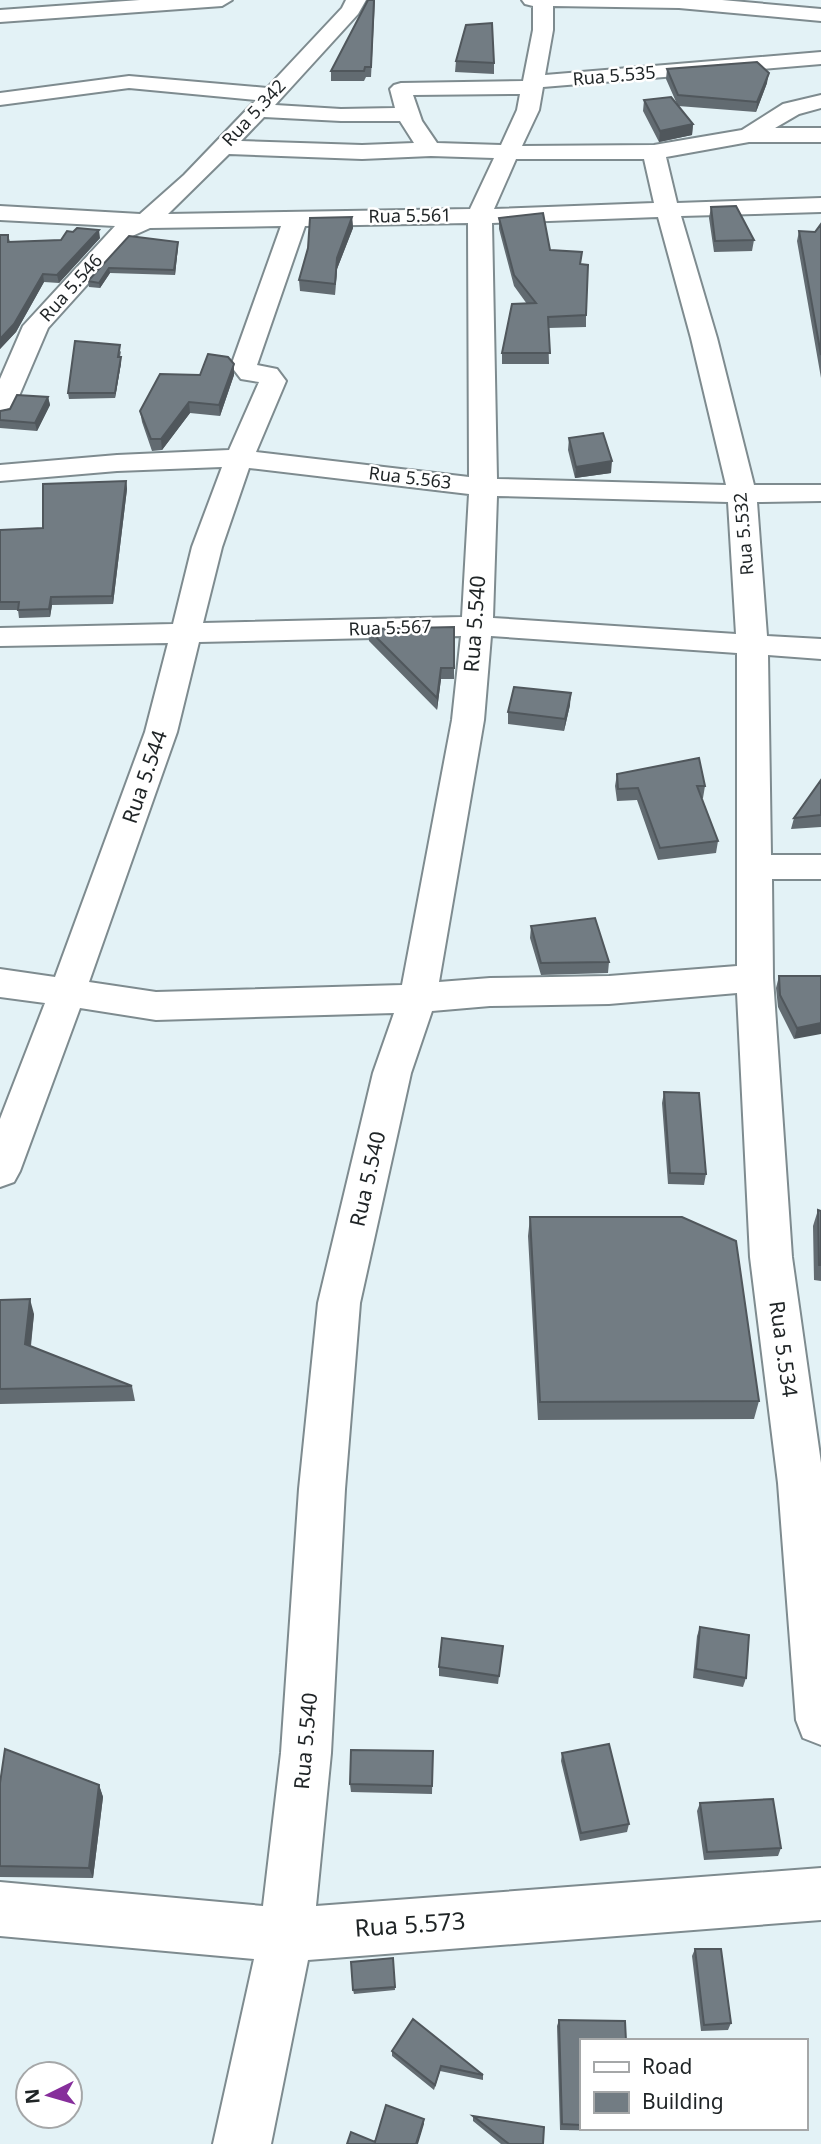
<svg xmlns="http://www.w3.org/2000/svg" width="821" height="2144" font-family="'Noto Sans',sans-serif">
	<style>
		.lines { fill: none; stroke-linecap: round; stroke-linejoin: round }
		.minor-casing { stroke: #7e8b8f; stroke-width: 4 }
		.minor { fill: #fff; fill-rule: evenodd }
		.wall { fill: #626b71 }
		.shaded-wall { fill: #50575c }
		.building { fill: #727c83; stroke: #50575c; stroke-width: 2 }
		.labels { text-anchor: middle; stroke-width: 5; stroke-linejoin: round; paint-order: stroke }
		.far-street-label { font-size: 18px; fill: #1f2426; stroke: #fff }
		.street-label { font-size: 21px; fill: #1f2426; stroke: #fff }
		.near-street-label { font-size: 24px; fill: #1f2426; stroke: #fff }
	</style>
	<rect width="100%" height="100%" fill="#e3f2f6"/>
	<g class="lines">
		<defs>
			<path id="minor" d="M 140,0 L 232,0 L 222,6 L 0,22 L 0,10 Z
				M 346,0 L 366,0 L 358,14 L 275,105 L 341,109 L 395,108 L 390,89 L 394,85 L 401,83 L 523,81 L 533,30 L 533,6 L 525,4 L 522,0 L 722,0 L 821,9 L 821,21 L 679,8 L 553,6 L 553,30 L 545,75 L 821,52 L 821,64 L 543,87 L 539,110 L 522,146 L 654,145 L 742,130 L 783,104 L 821,95 L 821,108 L 799,114 L 775,128 L 821,128 L 821,142 L 749,142 L 666,157 L 677,203 L 821,198 L 821,212 L 681,216 L 717,338 L 754,485 L 821,485 L 821,501 L 757,502 L 767,636 L 821,639 L 821,659 L 768,655 L 771,855 L 821,855 L 821,879 L 772,879 L 773,978 L 792,1257 L 821,1463 L 821,1745 L 803,1738 L 796,1720 L 778,1483 L 750,1257 L 737,993 L 609,1004 L 490,1006 L 432,1011 L 411,1073 L 360,1303 L 345,1489 L 331,1753 L 316,1906 L 821,1868 L 821,1920 L 308,1960 L 271,2144 L 213,2144 L 254,1959 L 0,1936 L 0,1882 L 263,1906 L 281,1753 L 299,1489 L 318,1303 L 373,1073 L 394,1013 L 156,1020 L 80,1008 L 20,1171 L 14,1182 L 0,1187 L 0,1119 L 45,1003 L 0,997 L 0,969 L 55,977 L 145,732 L 168,643 L 0,646 L 0,628 L 173,624 L 192,547 L 222,467 L 117,471 L 0,481 L 0,465 L 117,455 L 229,450 L 259,382 L 241,379 L 231,366 L 281,226 L 150,228 L 130,237 L 48,328 L 13,410 L 9,416 L 0,418 L 0,379 L 23,326 L 115,226 L 0,220 L 0,206 L 140,214 L 184,175 L 256,100 L 129,88 L 0,105 L 0,93 L 129,76 L 267,88 L 342,8 ZM 520,94 L 517,110 L 501,145 L 437,143 L 422,121 L 413,95 ZM 264,117 L 341,121 L 400,121 L 414,143 L 362,145 L 241,141 ZM 229,154 L 362,159 L 431,156 L 494,158 L 470,209 L 168,214 ZM 516,159 L 644,159 L 654,203 L 494,209 ZM 658,217 L 691,338 L 726,485 L 497,479 L 492,223 ZM 468,223 L 469,477 L 256,452 L 286,381 L 277,369 L 257,365 L 305,226 ZM 249,468 L 469,494 L 462,617 L 203,623 L 222,547 ZM 497,496 L 728,502 L 736,634 L 493,618 ZM 461,636 L 452,720 L 402,985 L 156,992 L 89,982 L 177,732 L 199,642 ZM 491,636 L 737,653 L 737,966 L 609,976 L 490,978 L 439,982 L 484,720 Z"/>
		</defs>
		<use href="#minor" class="minor-casing"/>
		<use href="#minor" class="minor"/>
	</g>
	<path class="wall" d="M 368,0 L 375,0 L 371,77 L 366,77 L 364,81 L 331,81 L 331,71 Z
		M 456,61 L 494,63 L 494,74 L 455,72 Z
		M 667,69 L 767,83 L 756,112 L 678,106 L 693,124 L 692,135 L 659,142 L 643,111 L 644,100 L 677,104 L 666,79 Z
		M 711,207 L 754,240 L 752,251 L 714,252 L 709,218 Z
		M 352,217 L 353,228 L 337,269 L 335,295 L 300,291 L 299,280 Z
		M 499,218 L 550,250 L 581,264 L 586,315 L 586,327 L 548,328 L 549,364 L 502,364 L 502,353 L 527,304 L 514,286 L 499,229 Z
		M 821,224 L 821,378 L 797,241 L 799,231 L 815,232 Z
		M 0,235 L 8,235 L 10,242 L 100,238 L 59,283 L 44,282 L 16,332 L 0,349 Z
		M 129,236 L 178,242 L 178,247 L 175,275 L 110,273 L 100,288 L 89,287 L 88,281 Z
		M 121,351 L 120,357 L 121,363 L 115,398 L 69,399 L 68,393 Z
		M 234,364 L 234,375 L 220,416 L 190,413 L 162,450 L 152,451 L 142,422 L 140,411 L 200,375 Z
		M 48,397 L 50,405 L 37,431 L 0,428 L 0,411 Z
		M 569,438 L 611,473 L 575,478 L 568,450 Z
		M 126,481 L 127,489 L 113,604 L 52,605 L 50,617 L 19,618 L 18,610 L 0,610 L 0,530 L 43,528 Z
		M 454,627 L 454,679 L 441,679 L 437,710 L 369,641 L 368,629 Z
		M 570,705 L 564,731 L 508,724 L 508,712 Z
		M 617,774 L 705,786 L 703,798 L 701,798 L 718,841 L 716,853 L 658,860 L 637,800 L 617,801 L 615,786 Z
		M 821,780 L 821,827 L 791,829 L 794,818 Z
		M 531,926 L 609,962 L 608,973 L 541,975 L 530,938 Z
		M 779,976 L 821,976 L 794,1039 L 778,1007 L 776,988 Z
		M 664,1092 L 706,1174 L 704,1185 L 668,1184 L 662,1103 Z
		M 818,1210 L 821,1211 L 821,1281 L 814,1280 L 813,1226 Z
		M 530,1217 L 759,1401 L 754,1419 L 538,1420 L 528,1236 Z
		M 0,1300 L 34,1314 L 31,1346 L 132,1386 L 135,1401 L 0,1404 Z
		M 700,1627 L 746,1678 L 743,1687 L 693,1678 L 697,1636 Z
		M 503,1646 L 498,1684 L 439,1676 L 439,1667 Z
		M 433,1751 L 432,1794 L 351,1792 L 350,1784 Z
		M 562,1753 L 629,1824 L 627,1832 L 580,1841 L 561,1761 Z
		M 0,1783 L 99,1785 L 103,1797 L 93,1878 L 0,1877 Z
		M 700,1803 L 781,1848 L 778,1856 L 704,1860 L 697,1811 Z
		M 695,1949 L 731,2023 L 728,2030 L 701,2031 L 692,1956 Z
		M 393,1958 L 395,1990 L 354,1994 L 353,1990 Z
		M 559,2020 L 581,2041 L 581,2128 L 629,2128 L 628,2131 L 560,2130 L 557,2026 Z
		M 392,2051 L 483,2075 L 483,2080 L 440,2071 L 434,2090 L 392,2056 Z
		M 473,2116 L 543,2144 L 501,2144 L 473,2121 Z"/>
	<path class="shaded-wall" d="M 769,73 L 767,83 L 756,112 L 757,102 Z
		M 693,124 L 692,135 L 659,142 L 660,131 Z
		M 352,217 L 353,228 L 337,269 L 335,295 L 337,258 Z
		M 99,230 L 100,238 L 59,283 L 57,275 Z
		M 178,242 L 178,247 L 175,275 L 174,270 Z
		M 109,268 L 110,273 L 100,288 L 99,283 Z
		M 43,274 L 44,282 L 16,332 L 0,349 L 0,339 Z
		M 121,357 L 121,363 L 115,398 L 115,393 Z
		M 234,364 L 234,375 L 220,416 L 219,405 Z
		M 48,397 L 50,405 L 37,431 L 35,423 Z
		M 189,402 L 190,413 L 162,450 L 161,439 Z
		M 612,461 L 611,473 L 575,478 L 576,467 Z
		M 126,481 L 127,489 L 113,604 L 112,596 Z
		M 51,597 L 52,605 L 50,617 L 49,609 Z
		M 441,668 L 441,679 L 437,710 L 437,698 Z
		M 571,693 L 570,705 L 564,731 L 565,719 Z
		M 821,1023 L 821,1034 L 794,1039 L 797,1028 Z
		M 30,1299 L 34,1314 L 29,1359 L 25,1344 Z
		M 99,1785 L 103,1797 L 93,1878 L 89,1868 Z
		M 424,2119 L 424,2124 L 418,2144 L 416,2144 Z"/>
	<path class="building" d="M 368,0 L 374,0 L 371,67 L 365,67 L 364,71 L 331,71 Z
		M 492,23 L 494,63 L 456,61 L 466,25 Z
		M 757,62 L 769,73 L 757,102 L 678,95 L 667,69 Z
		M 671,97 L 693,124 L 660,131 L 644,100 Z
		M 736,206 L 754,240 L 715,241 L 711,207 Z
		M 543,213 L 550,250 L 582,252 L 580,264 L 588,265 L 586,315 L 548,317 L 550,353 L 502,353 L 512,304 L 536,303 L 514,275 L 499,218 Z
		M 352,217 L 337,258 L 335,284 L 299,280 L 308,248 L 310,218 Z
		M 821,224 L 821,355 L 799,231 L 815,232 Z
		M 77,228 L 99,230 L 57,275 L 43,274 L 14,324 L 0,339 L 0,235 L 8,235 L 8,242 L 61,240 L 67,231 L 73,232 Z
		M 129,236 L 178,242 L 174,270 L 109,268 L 99,283 L 88,281 Z
		M 75,341 L 120,345 L 118,357 L 121,357 L 115,393 L 68,393 Z
		M 208,354 L 228,357 L 234,364 L 219,405 L 189,402 L 161,439 L 151,439 L 140,411 L 160,374 L 200,375 Z
		M 17,395 L 48,397 L 35,423 L 0,420 L 0,411 L 10,409 Z
		M 603,433 L 612,461 L 576,467 L 569,438 Z
		M 126,481 L 112,596 L 51,597 L 49,609 L 18,610 L 19,602 L 0,602 L 0,530 L 43,528 L 43,484 Z
		M 454,627 L 454,668 L 441,668 L 437,698 L 368,629 Z
		M 514,687 L 571,693 L 565,719 L 508,712 Z
		M 699,758 L 705,786 L 697,786 L 718,841 L 660,848 L 638,788 L 618,789 L 617,774 Z
		M 821,780 L 821,815 L 794,818 Z
		M 595,918 L 609,962 L 541,963 L 531,926 Z
		M 779,976 L 821,976 L 821,1023 L 797,1028 L 780,995 Z
		M 664,1092 L 699,1093 L 706,1174 L 670,1173 Z
		M 818,1210 L 821,1211 L 821,1265 L 819,1265 Z
		M 530,1217 L 682,1217 L 736,1241 L 759,1401 L 540,1402 Z
		M 30,1299 L 25,1344 L 132,1386 L 0,1389 L 0,1300 Z
		M 700,1627 L 749,1635 L 746,1678 L 696,1669 Z
		M 442,1638 L 503,1646 L 499,1676 L 439,1667 Z
		M 609,1744 L 629,1824 L 581,1833 L 562,1753 Z
		M 5,1749 L 99,1785 L 89,1868 L 0,1866 L 0,1783 Z
		M 351,1750 L 433,1751 L 432,1786 L 350,1784 Z
		M 773,1799 L 781,1848 L 707,1852 L 700,1803 Z
		M 695,1949 L 721,1949 L 731,2023 L 704,2025 Z
		M 393,1958 L 395,1987 L 353,1990 L 351,1962 Z
		M 413,2019 L 483,2075 L 441,2066 L 435,2085 L 392,2051 Z
		M 559,2020 L 625,2021 L 626,2041 L 581,2041 L 581,2125 L 562,2124 Z
		M 386,2105 L 424,2119 L 416,2144 L 347,2144 L 351,2132 L 375,2142 Z
		M 473,2116 L 544,2127 L 543,2144 L 509,2144 Z"/>
	<g class="labels">
		<g class="far-street-label">
			<text transform="translate(614 76) rotate(-5)" y="6">Rua 5.535</text>
			<text transform="translate(254 113) rotate(-47)" y="6">Rua 5.342</text>
			<text transform="translate(410 216) rotate(-1)" y="6">Rua 5.561</text>
			<text transform="translate(71 288) rotate(-48)" y="6">Rua 5.546</text>
			<text transform="translate(410 478) rotate(7)" y="6">Rua 5.563</text>
			<text transform="translate(744 534) rotate(-95)" y="6">Rua 5.532</text>
			<text transform="translate(390 628) rotate(-2)" y="6">Rua 5.567</text>
		</g>
		<g class="street-label">
			<text transform="translate(475 624) rotate(-86)" y="7">Rua 5.540</text>
			<text transform="translate(145 777) rotate(-71)" y="7">Rua 5.544</text>
			<text transform="translate(368 1179) rotate(-77)" y="7">Rua 5.540</text>
			<text transform="translate(783 1349) rotate(82)" y="7">Rua 5.534</text>
			<text transform="translate(306 1741) rotate(-85)" y="7">Rua 5.540</text>
		</g>
		<g class="near-street-label">
			<text transform="translate(410 1925) rotate(-4)" y="8">Rua 5.573</text>
		</g>
	</g>
	<rect x="580" y="2039" width="228" height="91" fill="#ffffff" stroke="#a5a7a8" stroke-width="2"/>
	<rect x="594" y="2062" width="35" height="10" fill="#ffffff" stroke="#a5a7a8" stroke-width="2"/>
	<text x="642" y="2074" font-size="21" fill="#1f2426">Road</text>
	<rect x="594" y="2092" width="35" height="21" fill="#727c83" stroke="#a5a7a8" stroke-width="2"/>
	<text x="642" y="2109" font-size="21" fill="#1f2426">Building</text>
	<g transform="translate(49 2095) rotate(265)"><circle r="33" fill="#ffffff" stroke="#a5a7a8" stroke-width="2"/>
	<path d="M0-5L12 26L0 18L-12 26Z" fill="#862e9b"/>
	<text y="-10" font-size="19" font-weight="bold" text-anchor="middle" fill="#1f2426">N</text>
	</g>
</svg>
